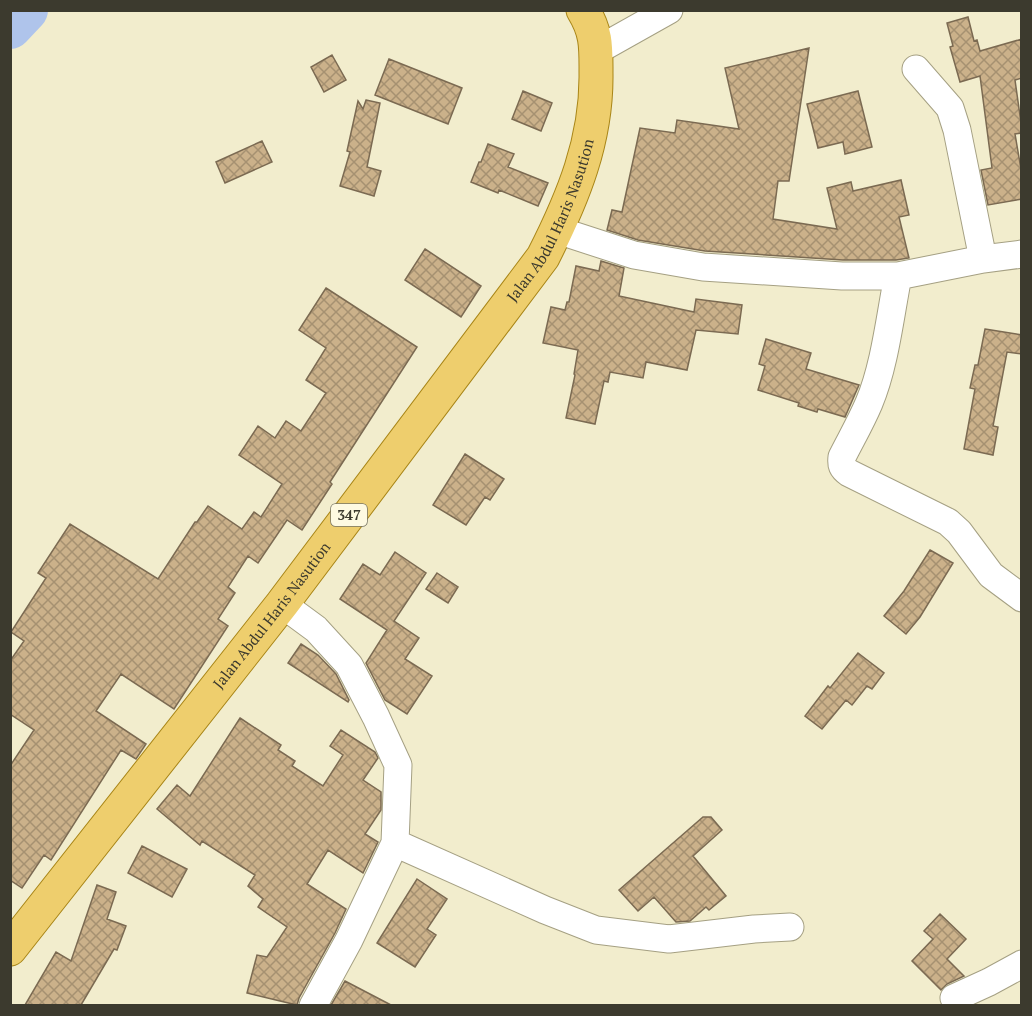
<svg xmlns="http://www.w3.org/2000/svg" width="1032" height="1016" font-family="'PT Serif',serif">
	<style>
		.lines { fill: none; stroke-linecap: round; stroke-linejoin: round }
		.river { stroke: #afc4eb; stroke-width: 44 }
		.building { fill: url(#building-cross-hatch); stroke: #7b6a52; stroke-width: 1.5 }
		.minor-casing { stroke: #a5a083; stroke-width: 29 }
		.major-casing { stroke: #a88517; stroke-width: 35 }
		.minor { stroke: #fff; stroke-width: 27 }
		.major { stroke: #eece6d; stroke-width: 33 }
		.labels { text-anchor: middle; stroke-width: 4.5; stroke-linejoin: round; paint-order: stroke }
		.shield { fill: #fefae1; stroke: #767464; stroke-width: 1.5 }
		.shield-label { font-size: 14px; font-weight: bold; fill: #3c3a2e }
		.street-label { font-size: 15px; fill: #3c3a2e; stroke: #fefae1 }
	</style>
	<defs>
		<pattern id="building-cross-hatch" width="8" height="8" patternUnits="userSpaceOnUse" patternTransform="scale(1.5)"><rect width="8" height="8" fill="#cbb18a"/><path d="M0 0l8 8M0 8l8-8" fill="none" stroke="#a69171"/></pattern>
	</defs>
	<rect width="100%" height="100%" fill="#f2edcd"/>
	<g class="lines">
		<path class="river" d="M 10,27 L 26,10"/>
	</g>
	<path class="building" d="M 968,17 L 974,41 L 977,40 L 980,51 L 1022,39 L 1022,78 L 1015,80 L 1022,130 L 1022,133 L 1015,134 L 1022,175 L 1022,199 L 988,205 L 981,170 L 992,168 L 980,76 L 960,82 L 950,47 L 953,46 L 947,23 Z
		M 809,48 L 789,181 L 778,181 L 773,219 L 837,229 L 827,188 L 851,182 L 853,191 L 901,180 L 909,215 L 899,217 L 909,258 L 896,260 L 843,260 L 705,251 L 638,240 L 607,230 L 612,210 L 622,212 L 640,128 L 675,133 L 677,120 L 739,129 L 725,68 Z
		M 332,55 L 346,80 L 324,92 L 311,67 Z
		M 389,59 L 462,88 L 448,124 L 375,95 Z
		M 523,91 L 552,103 L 541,131 L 512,119 Z
		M 858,91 L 872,147 L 845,154 L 843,142 L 818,148 L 807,104 Z
		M 366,100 L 380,103 L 367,167 L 381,171 L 374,196 L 340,186 L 350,152 L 347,151 L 358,101 L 363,109 Z
		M 262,141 L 272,162 L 225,183 L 216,162 Z
		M 488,144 L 514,154 L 508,167 L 548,183 L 538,206 L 499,190 L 498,193 L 471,182 L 479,162 L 481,162 Z
		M 425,249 L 481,286 L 461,317 L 405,280 Z
		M 601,261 L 624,268 L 619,296 L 694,312 L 696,299 L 742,305 L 738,334 L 696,330 L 687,370 L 646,362 L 643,378 L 610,372 L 608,382 L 604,381 L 595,424 L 566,418 L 575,375 L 574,374 L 578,350 L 543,343 L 551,307 L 565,310 L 567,302 L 569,302 L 576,266 L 599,271 Z
		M 326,288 L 417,347 L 330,482 L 332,484 L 302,530 L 287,520 L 258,563 L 248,556 L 228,587 L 235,593 L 218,619 L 228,626 L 174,709 L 121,674 L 96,711 L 146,744 L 136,759 L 121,750 L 51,860 L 44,855 L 22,888 L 10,880 L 10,766 L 34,730 L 10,714 L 10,661 L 24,641 L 11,632 L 46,578 L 38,573 L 70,524 L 158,579 L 195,522 L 197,522 L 208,506 L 242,529 L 254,512 L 261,517 L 282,484 L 239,455 L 258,426 L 275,438 L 286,421 L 301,431 L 326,393 L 306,380 L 326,348 L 299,330 Z
		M 985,329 L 1022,335 L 1022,354 L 1007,352 L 993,426 L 998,427 L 993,455 L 964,449 L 975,389 L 970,388 L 975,365 L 978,365 Z
		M 766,339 L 811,353 L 806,369 L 859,385 L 845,417 L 818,409 L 817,412 L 798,406 L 799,403 L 758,390 L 765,366 L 759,364 Z
		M 465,454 L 504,479 L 490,500 L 485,497 L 466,525 L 433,505 Z
		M 930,550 L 953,563 L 920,617 L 906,634 L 884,616 L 904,591 Z
		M 395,552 L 426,573 L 394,621 L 419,638 L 405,659 L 432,676 L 407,714 L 385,700 L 366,663 L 387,630 L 340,599 L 363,564 L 380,575 Z
		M 437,573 L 458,587 L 448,603 L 426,589 Z
		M 301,644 L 318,655 L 336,674 L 349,700 L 348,702 L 288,663 Z
		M 858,653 L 884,673 L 872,689 L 867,686 L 852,705 L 846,700 L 822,729 L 805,716 L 828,686 L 830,688 Z
		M 240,718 L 281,745 L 278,750 L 295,761 L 292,766 L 323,786 L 343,755 L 330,746 L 341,730 L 375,752 L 378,758 L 363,780 L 381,792 L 381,810 L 365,834 L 378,842 L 363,873 L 328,850 L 307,884 L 346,909 L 335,933 L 299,998 L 297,1005 L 247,993 L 257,955 L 267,957 L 287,927 L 258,907 L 263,899 L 248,886 L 255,875 L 202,841 L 200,845 L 157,809 L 177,785 L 190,796 Z
		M 703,817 L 711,817 L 722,830 L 693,856 L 726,896 L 709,910 L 706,907 L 690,921 L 676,922 L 654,897 L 638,911 L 619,890 Z
		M 142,846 L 187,869 L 172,897 L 128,873 Z
		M 417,879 L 447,899 L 427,929 L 436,935 L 415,967 L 377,943 Z
		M 97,885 L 116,892 L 107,919 L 126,926 L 117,950 L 114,949 L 81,1005 L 25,1005 L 56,952 L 71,961 Z
		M 940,914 L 966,939 L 947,959 L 964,976 L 947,984 L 941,990 L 912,961 L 933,939 L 924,931 Z
		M 345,981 L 391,1005 L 331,1005 Z"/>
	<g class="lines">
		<defs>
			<path id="minor" d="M 596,51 L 669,10
				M 916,69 L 950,108 L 957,130 L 983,259
				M 557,230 L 634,255 L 703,267 L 842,276 L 898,276 L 983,259 L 1022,254
				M 898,276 C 890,316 885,365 869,403 C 861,422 851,439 842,457 C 841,465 842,468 849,473 L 948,522 L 959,532 L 991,575 L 1022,598
				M 282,604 L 316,629 L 349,665 L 376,717 L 398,765 L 395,843 L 349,940 L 313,1006
				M 395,843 L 545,910 L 596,930 L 669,939 L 754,929 L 790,927
				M 954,998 L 989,982 L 1022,964"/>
			<g id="major">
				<path id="s1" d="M 10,949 L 282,604 L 543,257 C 573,198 597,140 596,73 C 596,47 597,33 583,10"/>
			</g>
		</defs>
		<use href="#minor" class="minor-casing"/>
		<use href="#major" class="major-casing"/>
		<use href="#minor" class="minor"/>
		<use href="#major" class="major"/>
	</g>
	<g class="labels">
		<rect class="shield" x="331" y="504" width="36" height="22" rx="4.5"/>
		<g class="shield-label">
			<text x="349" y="520">347</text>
		</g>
		<g class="street-label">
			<text dy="5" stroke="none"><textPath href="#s1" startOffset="910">Jalan Abdul Haris Nasution</textPath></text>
			<text dy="5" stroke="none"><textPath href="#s1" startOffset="424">Jalan Abdul Haris Nasution</textPath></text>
		</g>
	</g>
	<rect width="1032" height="1016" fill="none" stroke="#3c3a2e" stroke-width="24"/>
</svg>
